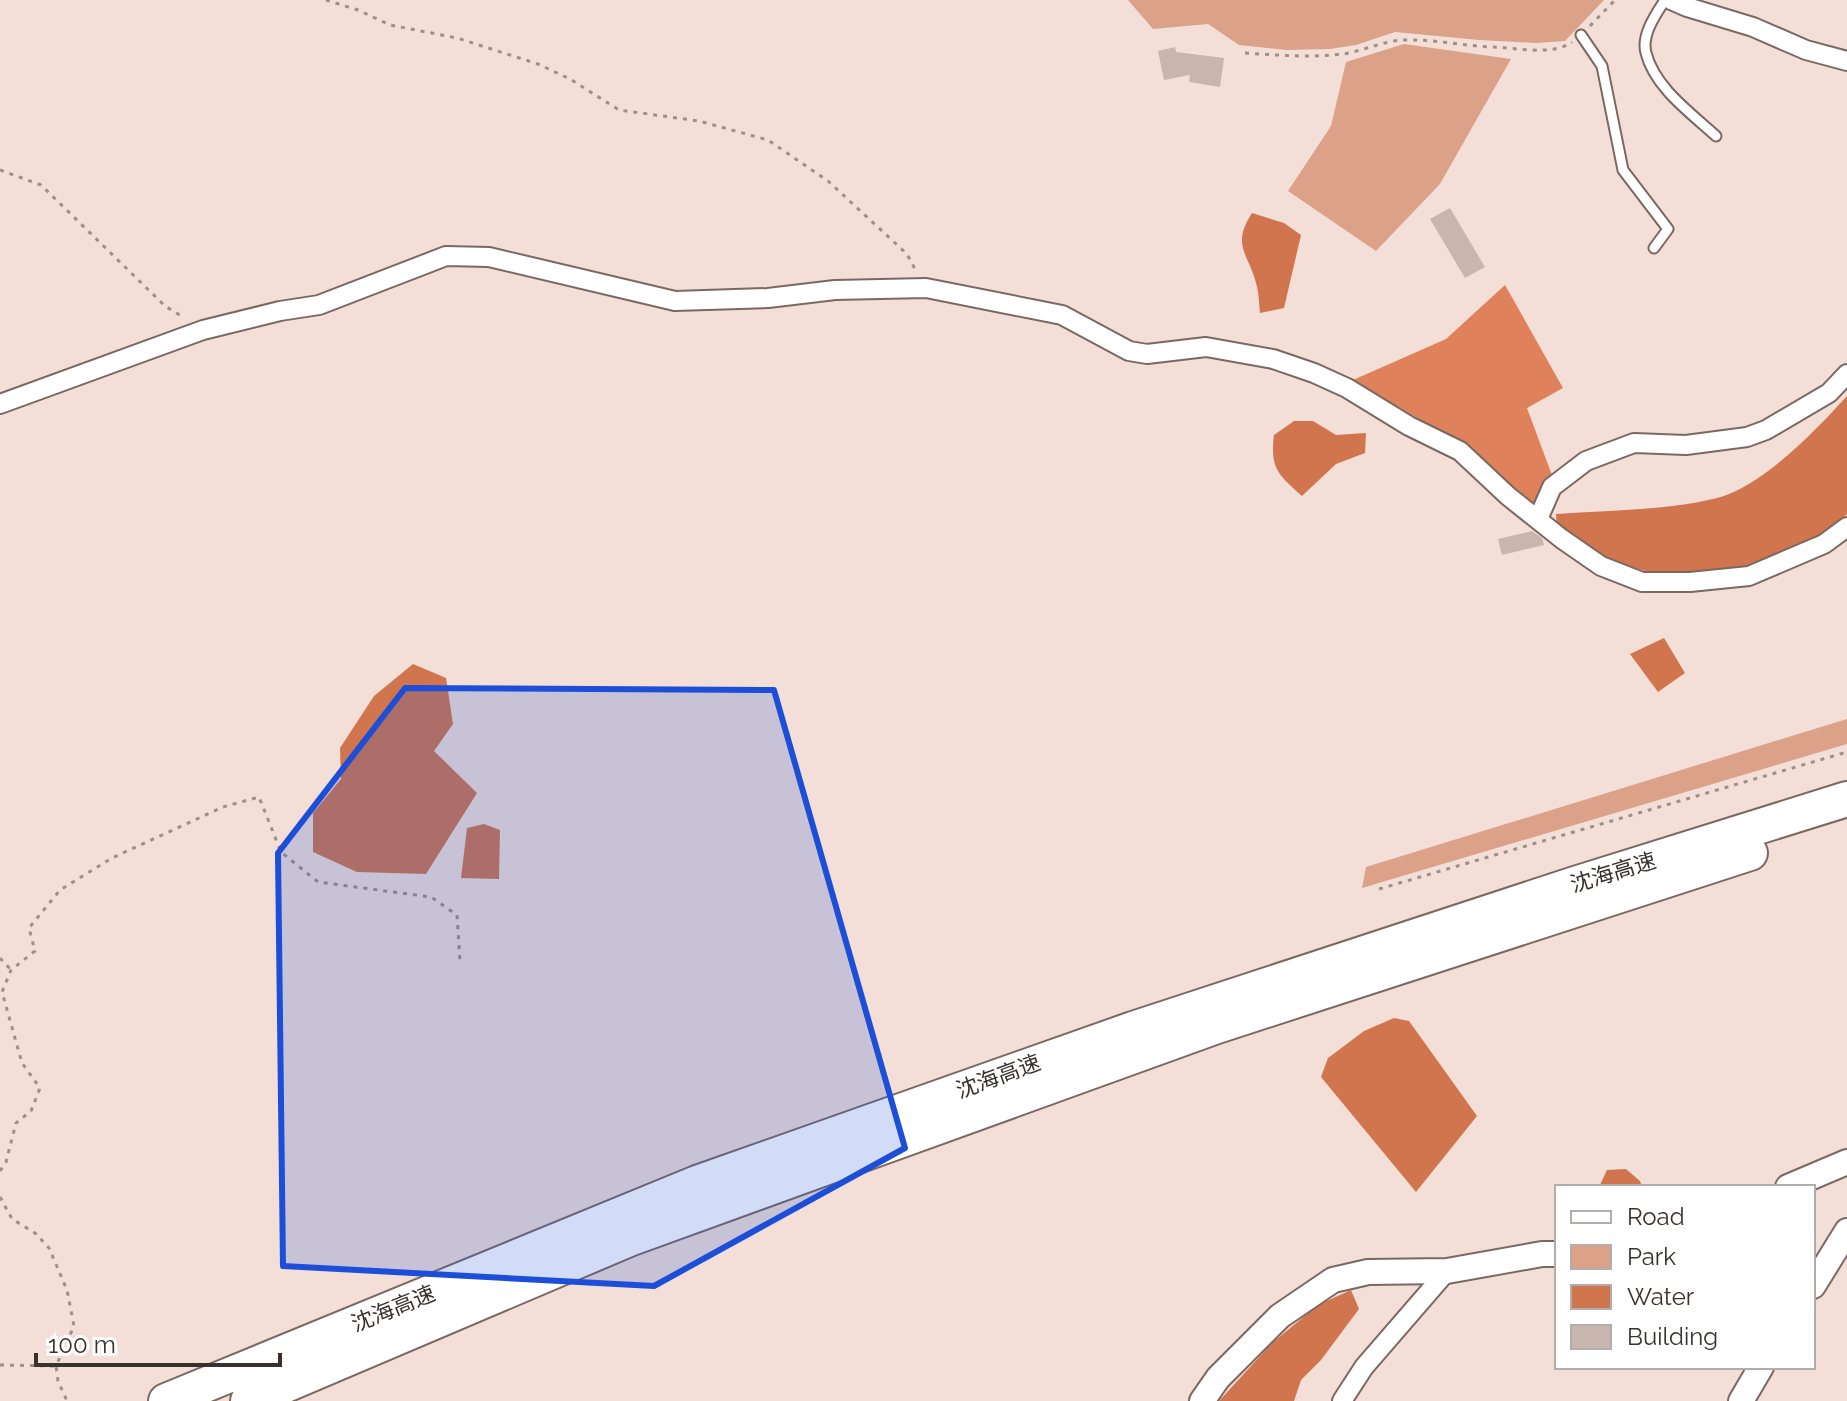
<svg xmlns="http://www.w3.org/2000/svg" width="1847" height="1401" font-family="Raleway,'Noto Sans SC',sans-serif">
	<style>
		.green { fill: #dca189 }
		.forest { fill: #df825b }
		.water { fill: #d1754e }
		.building { fill: #c8b5ad }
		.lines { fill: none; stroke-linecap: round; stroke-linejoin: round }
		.service-casing { stroke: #7a6861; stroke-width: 13 }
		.minor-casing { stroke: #7a6861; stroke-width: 22 }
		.tertiary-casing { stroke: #7a6861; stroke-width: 28 }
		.motorway-casing { stroke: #7a6861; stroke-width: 38 }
		.path { stroke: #9d8f89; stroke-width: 3; stroke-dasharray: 4 6; stroke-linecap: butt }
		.service { stroke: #fff; stroke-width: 9 }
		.minor { stroke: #fff; stroke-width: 18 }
		.tertiary { stroke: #fff; stroke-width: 24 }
		.motorway { stroke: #fff; stroke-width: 34 }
		.marked { fill: #1d4ed8; fill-opacity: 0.2; stroke: #1d4ed8; stroke-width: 6; stroke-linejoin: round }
		.labels { text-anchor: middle; stroke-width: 6; stroke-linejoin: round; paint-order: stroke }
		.street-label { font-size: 22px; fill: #39312e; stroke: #fff }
	</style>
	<rect width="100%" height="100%" fill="#f3dfd7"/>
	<path class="green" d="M 1128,0 L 1604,0 L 1565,41 L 1536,43 L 1479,40 L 1395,32 L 1356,45 L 1330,49 L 1287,50 L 1239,45 L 1208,24 L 1153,29 Z
		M 1404,44 L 1511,59 L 1440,184 L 1376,251 L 1288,191 L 1331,126 L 1346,62 Z
		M 1847,719 L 1847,744 L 1362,888 L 1366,867 Z"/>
	<path class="forest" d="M 1505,285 L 1563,388 L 1527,408 L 1553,478 L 1533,505 L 1468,448 L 1353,380 L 1446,339 Z"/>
	<path class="water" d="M 1252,213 L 1284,223 L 1301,235 L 1284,308 L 1260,313 C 1259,305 1259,295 1257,287 C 1250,254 1230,247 1252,213 Z
		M 1847,396 L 1847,514 L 1819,538 L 1742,568 L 1661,576 L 1613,561 L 1557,526 L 1556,514 C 1609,510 1665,511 1717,498 C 1763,486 1816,430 1847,396 Z
		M 1294,421 L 1313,421 L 1336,435 L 1366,433 L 1365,453 L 1336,464 L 1302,496 C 1278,474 1270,469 1274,435 Z
		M 1664,638 L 1685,673 L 1658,692 L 1630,654 Z
		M 413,664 L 446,678 L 453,724 L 434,751 L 477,793 L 426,874 L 357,872 L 313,852 L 313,813 L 341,779 L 340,748 L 374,696 Z
		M 484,824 L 500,830 L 499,879 L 461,878 L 467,828 Z
		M 1394,1018 L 1409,1021 L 1477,1116 L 1416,1192 L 1321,1077 L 1328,1058 L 1364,1031 Z
		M 1626,1169 L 1640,1181 L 1642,1187 L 1599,1187 L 1607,1170 Z
		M 1351,1290 L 1359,1309 L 1321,1360 L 1301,1380 L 1294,1401 L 1219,1401 L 1272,1343 L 1318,1305 Z"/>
	<path class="building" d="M 1175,47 L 1176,52 L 1224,58 L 1220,87 L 1189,82 L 1190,75 L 1164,80 L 1158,51 Z
		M 1450,208 L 1485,267 L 1465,278 L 1430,219 Z
		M 1532,531 L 1542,538 L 1544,545 L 1502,555 L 1498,539 Z"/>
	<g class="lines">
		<defs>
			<path id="service" d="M 1665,0 C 1656,14 1641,35 1646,53 C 1655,88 1691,113 1716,136
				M 1581,35 L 1602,66 L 1623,170 L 1668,229 L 1654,248"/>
			<path id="minor" d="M 1671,0 L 1687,7 L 1753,27 L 1806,50 L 1847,61
				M 0,404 L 203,330 L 280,311 L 319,305 L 446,256 L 489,257 L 675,301 L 768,298 L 835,290 L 926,288 L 1062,315 L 1129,351 L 1147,354 L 1206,347 L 1273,359 L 1314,373 L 1347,388 L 1409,426 L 1460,451 L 1508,496 L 1562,539 L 1601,566 L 1642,582 L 1690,582 L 1749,576 L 1824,544 L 1847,527
				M 1538,519 L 1552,487 L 1586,461 L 1634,443 L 1686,445 L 1747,437 L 1766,430 L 1829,393 L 1847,374
				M 1342,1401 L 1364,1367 L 1447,1271"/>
			<path id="tertiary" d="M 1788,1187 L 1847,1162
				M 1813,1286 L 1847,1231
				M 1202,1401 L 1218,1378 L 1280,1316 L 1333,1280 L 1368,1272 L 1447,1271 L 1542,1254 L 1557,1254
				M 1741,1401 L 1761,1367"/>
			<path id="motorway" d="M 166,1401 L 697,1183 L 1133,1029 L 1575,884 L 1847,799
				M 248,1401 L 629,1239 L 874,1150 L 1217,1026 L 1750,853"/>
		</defs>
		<use href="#service" class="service-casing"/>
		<use href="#minor" class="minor-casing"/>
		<use href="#tertiary" class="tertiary-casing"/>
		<use href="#motorway" class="motorway-casing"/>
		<path class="path" d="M 326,0 L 358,10 L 390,25 L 457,38 L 538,64 L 570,79 L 619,110 L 699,121 L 768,140 L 828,181 L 907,254 L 916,271
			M 1590,26 L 1615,0
			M 1245,53 C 1278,55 1310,58 1343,54 C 1363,51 1383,41 1403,40 C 1434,39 1463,46 1494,47 C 1517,48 1553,56 1572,42
			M 0,170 L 41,185 L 165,306 L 183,317
			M 1379,889 L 1847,752
			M 0,958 L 11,970
			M 0,1171 L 6,1162 L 16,1123 L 31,1111 L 40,1088 L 22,1063 L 2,992 L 11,970 L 35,951 L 29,928 L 60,890 L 112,858 L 223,807 L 259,797 L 281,852 L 318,882 L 431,897 L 457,915 L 460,961
			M 0,1197 L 12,1219 L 35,1233 L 49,1248 L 67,1290 L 74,1326 L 56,1366 L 58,1381 L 67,1401
			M 0,1365 L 56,1366"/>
		<use href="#service" class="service"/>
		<use href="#minor" class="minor"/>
		<use href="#tertiary" class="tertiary"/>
		<use href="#motorway" class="motorway"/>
	</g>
	<path class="marked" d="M 405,688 L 774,690 L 905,1148 L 654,1286 L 283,1266 L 278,853 Z"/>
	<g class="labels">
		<g class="street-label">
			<text transform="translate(1613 872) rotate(-17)" y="8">沈海高速</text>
			<text transform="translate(998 1076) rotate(-20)" y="8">沈海高速</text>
			<text transform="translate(393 1308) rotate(-22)" y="8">沈海高速</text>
		</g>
	</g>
	<rect x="1555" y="1185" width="260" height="184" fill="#ffffff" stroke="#b0adab" stroke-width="2"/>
	<rect x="1571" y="1211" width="40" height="12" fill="#ffffff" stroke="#b0adab" stroke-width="2"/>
	<text x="1627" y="1225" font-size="24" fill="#39312e">Road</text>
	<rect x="1571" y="1245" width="40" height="24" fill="#dca189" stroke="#b0adab" stroke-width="2"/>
	<text x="1627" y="1265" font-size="24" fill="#39312e">Park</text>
	<rect x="1571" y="1285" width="40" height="24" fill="#d1754e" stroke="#b0adab" stroke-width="2"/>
	<text x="1627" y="1305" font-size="24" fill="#39312e">Water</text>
	<rect x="1571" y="1325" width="40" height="24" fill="#c8b5ad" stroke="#b0adab" stroke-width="2"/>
	<text x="1627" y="1345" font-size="24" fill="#39312e">Building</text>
	<path d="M36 1353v12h244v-12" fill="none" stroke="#39312e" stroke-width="4"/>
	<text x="48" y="1353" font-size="24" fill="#39312e" stroke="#ffffff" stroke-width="6" paint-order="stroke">100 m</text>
</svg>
